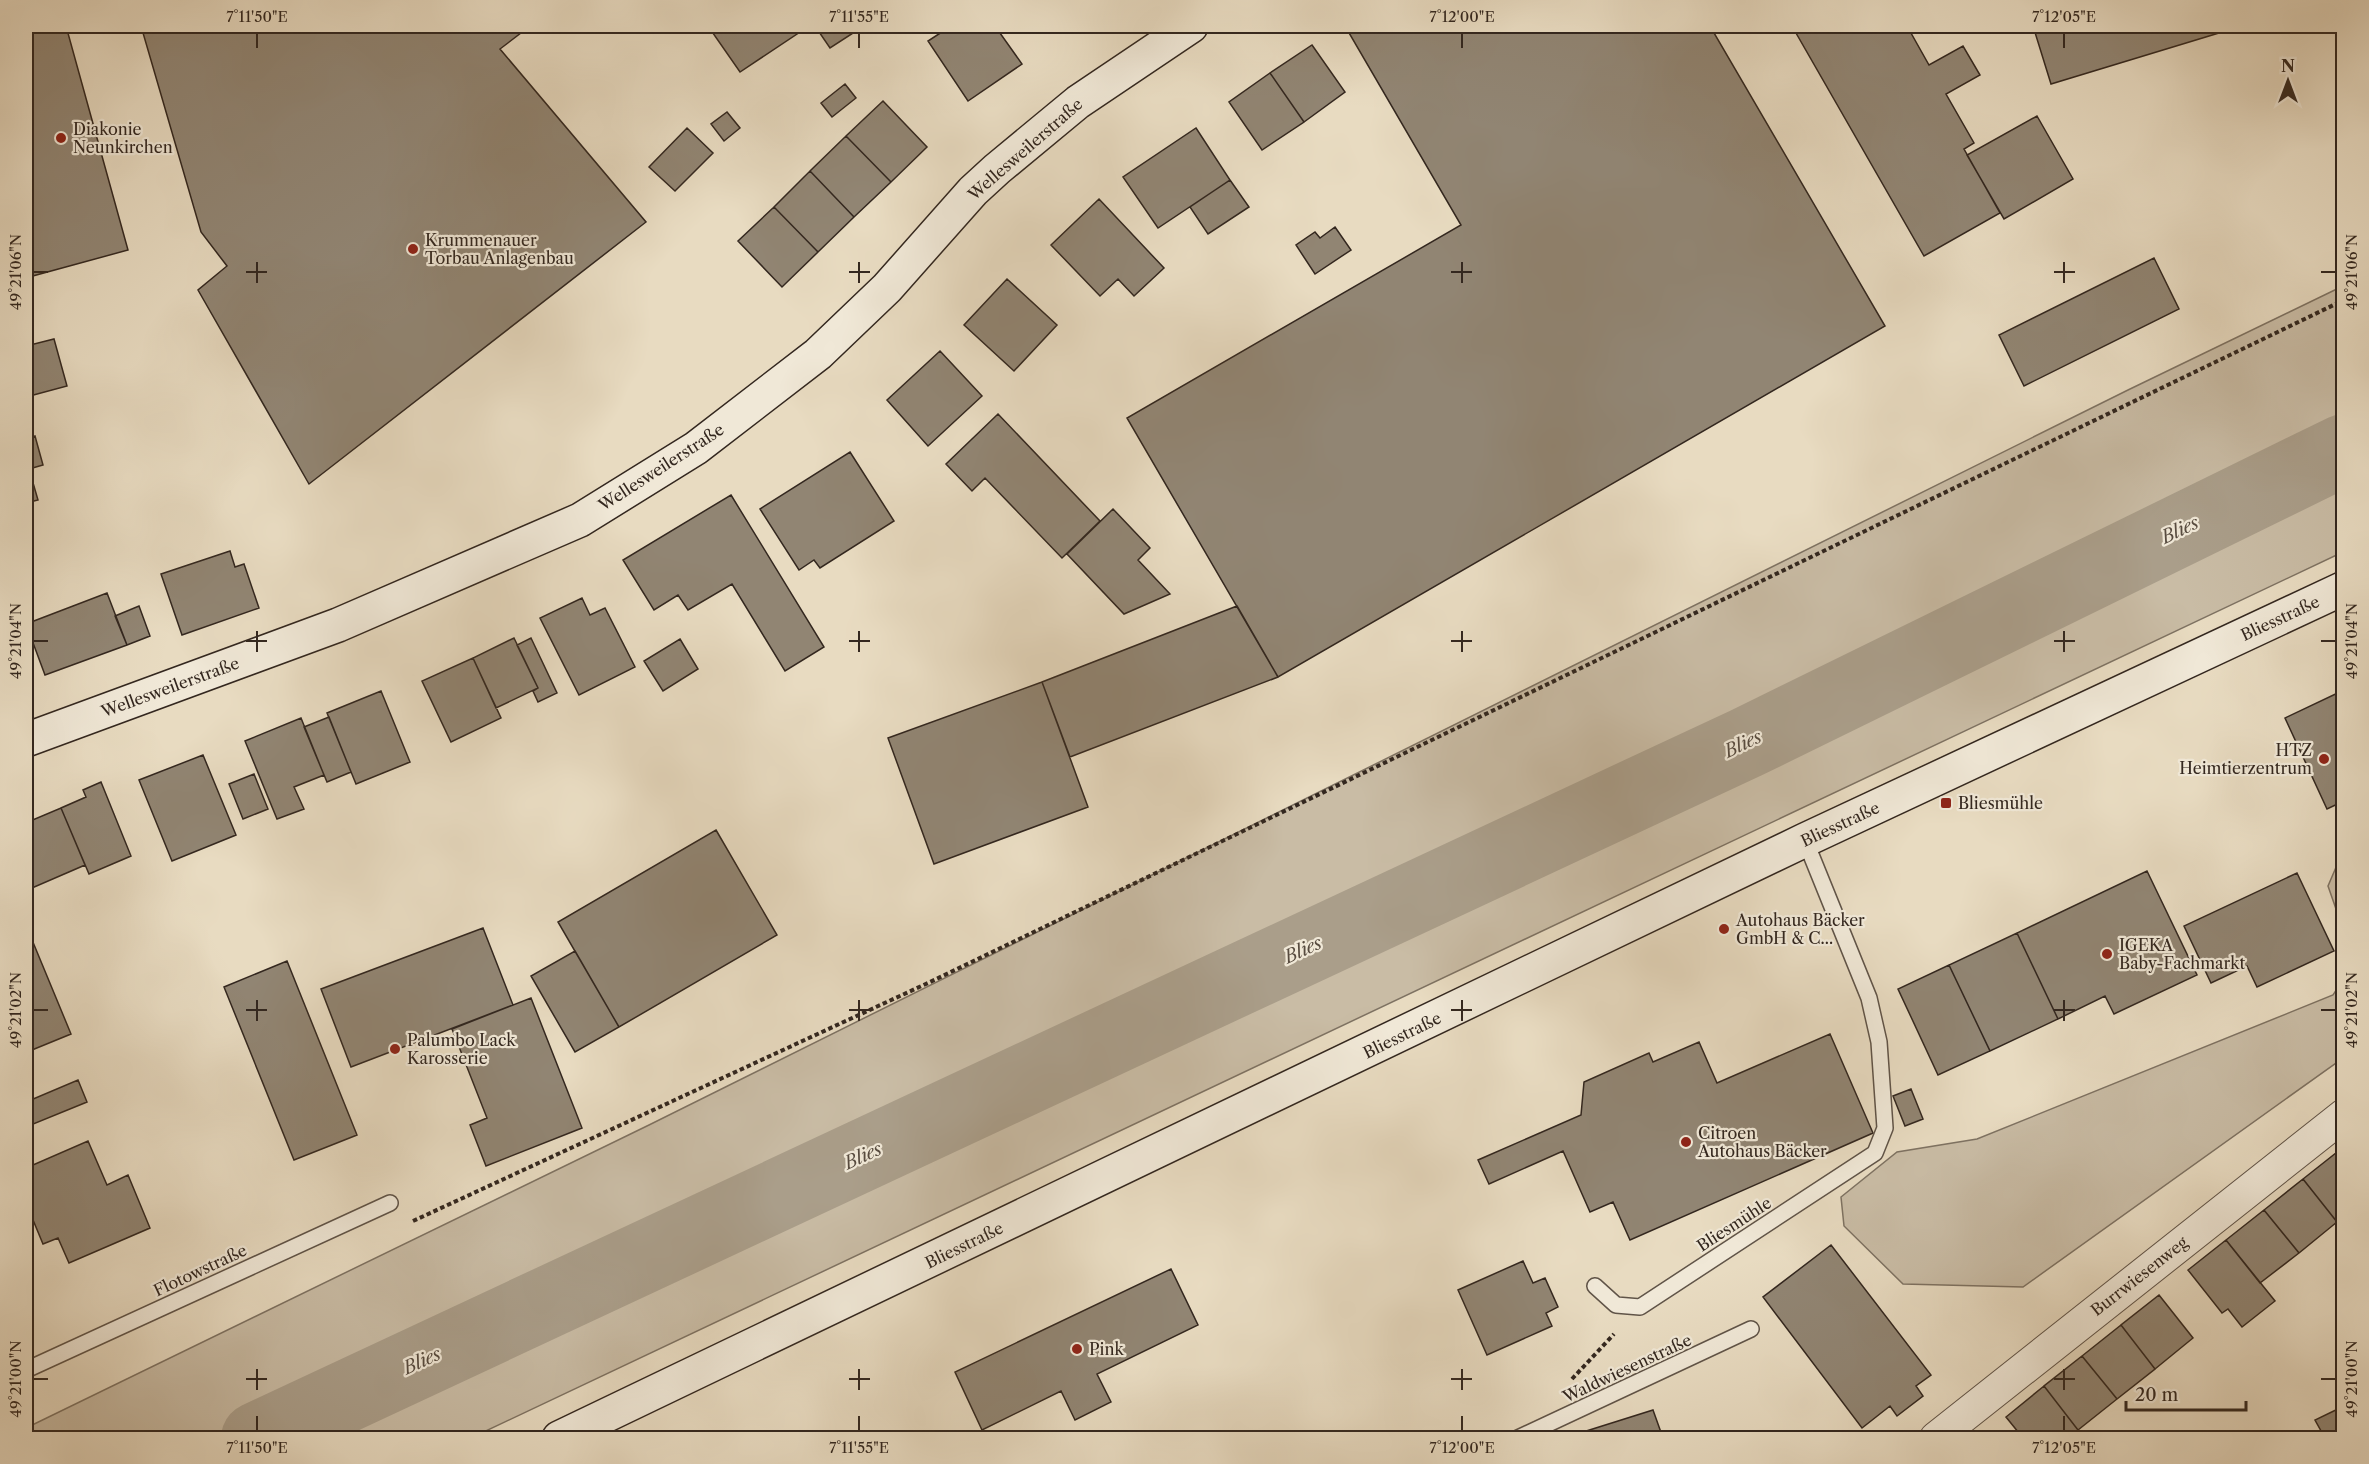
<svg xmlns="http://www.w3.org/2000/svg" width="2369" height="1464" font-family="'Libre Caslon Text',serif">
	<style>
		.green { fill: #c9bca5; stroke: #7e7262; stroke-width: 1.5 }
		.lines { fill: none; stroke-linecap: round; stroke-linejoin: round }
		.river { stroke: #aa9e8a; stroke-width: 72 }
		.building { fill: #918573; stroke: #33271f; stroke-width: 1.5 }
		.lane-casing { stroke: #605448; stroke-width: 18 }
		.street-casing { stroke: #605448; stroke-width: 34 }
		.secondary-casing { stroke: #33271f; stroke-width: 36 }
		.path { stroke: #33271f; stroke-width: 4; stroke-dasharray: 4.5 3; stroke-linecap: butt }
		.lane { stroke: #f0e8d7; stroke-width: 15 }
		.street { stroke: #f0e8d7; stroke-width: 32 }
		.secondary { stroke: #f0e8d7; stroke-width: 33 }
		.ticks { fill: none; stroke: #33271f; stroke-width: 2 }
		.poi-dot { fill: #8f2418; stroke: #f0e8d7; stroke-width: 2 }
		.labels { text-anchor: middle; stroke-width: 4.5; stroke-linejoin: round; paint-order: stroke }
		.poi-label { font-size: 16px; fill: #33271f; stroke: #f0e8d7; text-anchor: start }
		.street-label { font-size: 16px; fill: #33271f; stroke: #f0e8d7 }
		.water-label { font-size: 18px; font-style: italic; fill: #574b3f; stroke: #f0e8d7 }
		.neatline { fill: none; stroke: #33271f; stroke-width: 2 }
		.ticks-label { font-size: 15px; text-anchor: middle; fill: #33271f }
	</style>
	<rect width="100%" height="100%" fill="#e8dbc1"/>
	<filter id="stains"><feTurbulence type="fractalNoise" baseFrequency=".00333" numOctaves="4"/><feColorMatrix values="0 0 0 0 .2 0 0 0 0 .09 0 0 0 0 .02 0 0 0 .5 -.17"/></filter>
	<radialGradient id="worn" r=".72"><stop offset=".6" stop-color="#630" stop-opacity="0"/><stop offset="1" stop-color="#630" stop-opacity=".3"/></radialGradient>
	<path class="green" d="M 2343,286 L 2343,552 L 471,1438 L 26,1438 L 26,1428 L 649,1125 L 2128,390 Z
		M 2343,851 L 2344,929 L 2343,929 L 2328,886 Z
		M 2343,980 L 2343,1058 L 2023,1287 L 1903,1284 L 1844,1226 L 1841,1197 L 1897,1152 L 1977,1139 L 2333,995 Z"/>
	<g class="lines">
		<path class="river" d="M 257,1438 L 1746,743 L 2344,450"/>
	</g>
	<path class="building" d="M 26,26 L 66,26 L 128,250 L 29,277 L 26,263 Z
		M 141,26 L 530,26 L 500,49 L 646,222 L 309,484 L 198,290 L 227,266 L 201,232 Z
		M 708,26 L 809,26 L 740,72 Z
		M 815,26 L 864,26 L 830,48 Z
		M 951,26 L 995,26 L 1022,64 L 968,101 L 928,41 Z
		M 1345,26 L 1710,26 L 1885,326 L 1278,677 L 1127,418 L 1461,225 Z
		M 1792,26 L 1907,26 L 1929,65 L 1963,46 L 1980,75 L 1946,94 L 1974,143 L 1964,149 L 2000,213 L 1924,256 Z
		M 2033,26 L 2242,26 L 2051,84 Z
		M 1312,45 L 1345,92 L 1304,122 L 1270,73 Z
		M 1270,73 L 1304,122 L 1262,150 L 1229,102 Z
		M 845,84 L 856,98 L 832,117 L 821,103 Z
		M 883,101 L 927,147 L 891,182 L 846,136 Z
		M 727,112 L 740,128 L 724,141 L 711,124 Z
		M 2037,116 L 2073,179 L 2004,219 L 1967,155 Z
		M 687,128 L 713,153 L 675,191 L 649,167 Z
		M 1196,128 L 1230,180 L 1158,228 L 1123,177 Z
		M 846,136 L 891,182 L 854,217 L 810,171 Z
		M 810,171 L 854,217 L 818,252 L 774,207 Z
		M 1230,180 L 1249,207 L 1208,234 L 1190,207 Z
		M 1099,199 L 1164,268 L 1134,296 L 1118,279 L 1100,296 L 1051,245 Z
		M 774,207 L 818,252 L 782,287 L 738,241 Z
		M 1335,227 L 1351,250 L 1315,274 L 1296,245 L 1315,232 L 1320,238 Z
		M 2154,258 L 2179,309 L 2024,386 L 1999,335 Z
		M 1007,279 L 1057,325 L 1014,371 L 964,325 Z
		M 54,339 L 67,386 L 26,397 L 26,346 Z
		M 940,351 L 982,396 L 928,446 L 887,400 Z
		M 998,414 L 1100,521 L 1062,558 L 985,478 L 972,491 L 946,464 Z
		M 35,436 L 43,465 L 29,469 L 38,500 L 26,503 L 26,439 Z
		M 850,452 L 894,521 L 820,568 L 814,560 L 799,570 L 760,509 Z
		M 731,495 L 824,647 L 785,671 L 732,584 L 688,610 L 678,595 L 654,610 L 623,560 Z
		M 1113,509 L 1150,548 L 1138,560 L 1170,594 L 1124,614 L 1067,554 Z
		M 230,551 L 235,567 L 244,564 L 259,608 L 182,635 L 161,574 Z
		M 107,593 L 127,645 L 45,675 L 26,624 Z
		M 582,598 L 590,615 L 605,608 L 635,667 L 579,695 L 540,618 Z
		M 139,606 L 150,636 L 127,645 L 115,616 Z
		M 1237,606 L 1278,677 L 1070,757 L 1042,682 Z
		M 514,638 L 538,688 L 496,708 L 473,658 Z
		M 531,638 L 557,693 L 538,702 L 533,691 L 538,688 L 517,645 Z
		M 680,639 L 698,669 L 663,691 L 644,661 Z
		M 473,658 L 501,718 L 451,742 L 422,681 Z
		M 1042,682 L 1088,807 L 934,864 L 888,738 Z
		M 2344,690 L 2344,801 L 2327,809 L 2285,718 Z
		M 381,691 L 410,762 L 356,784 L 327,713 Z
		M 329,717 L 351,772 L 327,782 L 304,727 Z
		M 301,718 L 324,775 L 294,787 L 304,809 L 277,819 L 245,741 Z
		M 203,755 L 236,835 L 172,861 L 139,780 Z
		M 254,774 L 268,809 L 243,819 L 229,784 Z
		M 101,782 L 131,856 L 89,874 L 61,808 L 86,797 L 83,790 Z
		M 61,808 L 85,865 L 32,888 L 26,873 L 26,815 L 28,822 Z
		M 716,830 L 777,935 L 619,1027 L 558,922 Z
		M 2147,871 L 2197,975 L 2114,1014 L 2105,996 L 2058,1019 L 2017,933 Z
		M 2297,873 L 2334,951 L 2257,987 L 2247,966 L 2211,983 L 2184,926 Z
		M 483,928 L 513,1005 L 351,1067 L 321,989 Z
		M 2017,933 L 2058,1019 L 1990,1051 L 1949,965 Z
		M 30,935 L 71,1034 L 32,1050 L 26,1036 L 26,937 Z
		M 575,951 L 619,1027 L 575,1052 L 531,976 Z
		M 287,961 L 357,1135 L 294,1160 L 224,987 Z
		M 1949,965 L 1990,1051 L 1938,1075 L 1898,989 Z
		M 531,998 L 582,1128 L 486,1166 L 470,1125 L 487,1118 L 452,1029 Z
		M 1830,1034 L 1873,1133 L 1630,1240 L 1613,1202 L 1590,1212 L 1563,1151 L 1489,1184 L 1478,1160 L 1581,1115 L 1584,1082 L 1649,1053 L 1653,1062 L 1699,1042 L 1717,1083 Z
		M 78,1080 L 87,1102 L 26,1127 L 26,1102 Z
		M 1911,1089 L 1923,1119 L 1905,1126 L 1893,1096 Z
		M 88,1141 L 107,1185 L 128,1175 L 150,1228 L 69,1263 L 58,1238 L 43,1244 L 26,1203 L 26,1168 Z
		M 2341,1149 L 2344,1152 L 2344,1217 L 2337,1222 L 2303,1179 Z
		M 2303,1179 L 2337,1222 L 2299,1253 L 2264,1210 Z
		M 2264,1210 L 2299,1253 L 2260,1283 L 2226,1240 Z
		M 2226,1240 L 2275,1301 L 2242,1327 L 2228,1309 L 2222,1313 L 2188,1270 Z
		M 1831,1245 L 1931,1375 L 1916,1386 L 1923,1396 L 1897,1416 L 1890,1406 L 1862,1428 L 1763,1297 Z
		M 1523,1261 L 1533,1283 L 1545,1278 L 1558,1307 L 1546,1313 L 1552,1326 L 1487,1355 L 1458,1290 Z
		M 1171,1269 L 1198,1325 L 1097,1374 L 1111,1402 L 1075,1420 L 1061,1391 L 982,1430 L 955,1372 Z
		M 2159,1295 L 2193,1338 L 2155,1369 L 2121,1325 Z
		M 2121,1325 L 2155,1369 L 2117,1399 L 2082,1356 Z
		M 2082,1356 L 2117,1399 L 2078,1430 L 2044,1386 Z
		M 2044,1386 L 2078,1430 L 2067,1438 L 2023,1438 L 2006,1417 Z
		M 2344,1406 L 2344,1438 L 2325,1438 L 2315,1420 Z
		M 1653,1410 L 1663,1438 L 1564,1438 Z"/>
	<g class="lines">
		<defs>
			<path id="lane" d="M 1595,1286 L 1616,1305 L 1640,1307 L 1875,1153 L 1885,1128 L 1879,1042 L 1869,998 L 1805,840
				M 26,1370 L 390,1203
				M 1518,1438 L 1751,1329"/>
			<path id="street" d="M 1936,1438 L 2344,1115"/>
			<path id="secondary" d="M 26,740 L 338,625 L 580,520 L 696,448 L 818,354 L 887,288 L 973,191 L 997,169 L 1078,102 L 1191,26
				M 559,1438 L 1805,840 L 2344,588"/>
		</defs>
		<use href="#lane" class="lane-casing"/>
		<use href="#street" class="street-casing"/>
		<use href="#secondary" class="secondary-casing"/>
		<path class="path" d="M 413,1221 L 928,983 L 2344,300
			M 1572,1379 L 1614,1334"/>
		<use href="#lane" class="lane"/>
		<use href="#street" class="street"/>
		<use href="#secondary" class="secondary"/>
	</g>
	<path class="ticks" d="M 257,33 L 257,48M 859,33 L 859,48M 1462,33 L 1462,48M 2064,33 L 2064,48M 257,262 L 257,283M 859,262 L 859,283M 1462,262 L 1462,283M 2064,262 L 2064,283M 33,272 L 48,272M 246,272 L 267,272M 849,272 L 870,272M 1451,272 L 1472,272M 2054,272 L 2075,272M 2321,272 L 2336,272M 257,631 L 257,652M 859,631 L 859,652M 1462,631 L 1462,652M 2064,631 L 2064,652M 33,641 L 48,641M 246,641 L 267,641M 849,641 L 870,641M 1451,641 L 1472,641M 2054,641 L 2075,641M 2321,641 L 2336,641M 257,1000 L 257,1021M 859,1000 L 859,1021M 1462,1000 L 1462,1021M 2064,1000 L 2064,1021M 33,1010 L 48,1010M 246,1010 L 267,1010M 849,1010 L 870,1010M 1451,1010 L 1472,1010M 2054,1010 L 2075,1010M 2321,1010 L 2336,1010M 257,1369 L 257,1390M 859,1369 L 859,1390M 1462,1369 L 1462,1390M 2064,1369 L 2064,1390M 33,1379 L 48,1379M 246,1379 L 267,1379M 849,1379 L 870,1379M 1451,1379 L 1472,1379M 2054,1379 L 2075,1379M 2321,1379 L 2336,1379M 257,1416 L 257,1431M 859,1416 L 859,1431M 1462,1416 L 1462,1431M 2064,1416 L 2064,1431"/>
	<g class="poi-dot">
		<circle cx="61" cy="138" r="6"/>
		<circle cx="413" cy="249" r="6"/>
		<circle cx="2324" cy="759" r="6"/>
		<rect x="1940" y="797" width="12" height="12" rx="3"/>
		<circle cx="1724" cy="929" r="6"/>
		<circle cx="2107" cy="954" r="6"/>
		<circle cx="395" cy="1049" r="6"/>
		<circle cx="1686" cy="1142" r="6"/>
		<circle cx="1077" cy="1349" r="6"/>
	</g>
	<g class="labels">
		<g class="poi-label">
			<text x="73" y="135">Diakonie<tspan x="73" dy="18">Neunkirchen</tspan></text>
			<text x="425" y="246">Krummenauer<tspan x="425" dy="18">Torbau Anlagenbau</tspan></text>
			<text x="2312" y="756" text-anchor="end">HTZ<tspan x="2312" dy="18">Heimtierzentrum</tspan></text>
			<text x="1958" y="809">Bliesmühle</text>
			<text x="1736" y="926">Autohaus Bäcker<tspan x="1736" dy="18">GmbH &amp; C...</tspan></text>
			<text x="2119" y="951">IGEKA<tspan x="2119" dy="18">Baby-Fachmarkt</tspan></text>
			<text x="407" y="1046">Palumbo Lack<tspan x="407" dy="18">Karosserie</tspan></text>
			<text x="1698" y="1139">Citroen<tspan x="1698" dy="18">Autohaus Bäcker</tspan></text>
			<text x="1089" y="1355">Pink</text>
		</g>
		<g class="street-label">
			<text transform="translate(1025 149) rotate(-41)" y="6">Wellesweilerstraße</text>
			<text transform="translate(661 467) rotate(-33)" y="6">Wellesweilerstraße</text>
			<text transform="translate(2280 618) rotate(-25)" y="6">Bliesstraße</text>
			<text transform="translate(170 687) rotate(-20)" y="6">Wellesweilerstraße</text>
			<text transform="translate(1840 824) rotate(-25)" y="6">Bliesstraße</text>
			<text transform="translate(1402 1035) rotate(-26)" y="6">Bliesstraße</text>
			<text transform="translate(1734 1224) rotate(-33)" y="6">Bliesmühle</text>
			<text transform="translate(964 1245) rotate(-26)" y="6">Bliesstraße</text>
			<text transform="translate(200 1270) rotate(-25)" y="6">Flotowstraße</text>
			<text transform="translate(2139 1276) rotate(-38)" y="6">Burrwiesenweg</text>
			<text transform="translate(1627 1368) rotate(-25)" y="6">Waldwiesenstraße</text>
		</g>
		<g class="water-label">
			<text transform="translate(2180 530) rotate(-26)" y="6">Blies</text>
			<text transform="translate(1743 744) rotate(-26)" y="6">Blies</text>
			<text transform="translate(1303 950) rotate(-25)" y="6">Blies</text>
			<text transform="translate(863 1156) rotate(-25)" y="6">Blies</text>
			<text transform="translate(422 1361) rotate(-25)" y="6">Blies</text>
		</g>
	</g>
	<rect width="2369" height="1464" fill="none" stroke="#e8dbc1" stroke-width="66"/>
	<g transform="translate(2288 81)" stroke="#f0e8d7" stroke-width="4.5" paint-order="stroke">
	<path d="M0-4.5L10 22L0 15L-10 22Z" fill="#33271f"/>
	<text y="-9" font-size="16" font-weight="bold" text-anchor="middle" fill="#33271f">N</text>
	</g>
	<path d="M2126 1401v9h120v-9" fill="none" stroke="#33271f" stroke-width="3"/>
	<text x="2135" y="1401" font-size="18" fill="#33271f" stroke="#f0e8d7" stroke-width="4.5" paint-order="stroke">20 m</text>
	<rect x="33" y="33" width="2303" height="1398" class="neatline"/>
	<g class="ticks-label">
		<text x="257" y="22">7°11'50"E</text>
		<text x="859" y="22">7°11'55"E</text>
		<text x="1462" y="22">7°12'00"E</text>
		<text x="2064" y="22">7°12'05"E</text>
		<text transform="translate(16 272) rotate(-90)" y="5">49°21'06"N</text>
		<text transform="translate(2352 272) rotate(-90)" y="5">49°21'06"N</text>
		<text transform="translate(16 641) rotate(-90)" y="5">49°21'04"N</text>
		<text transform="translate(2352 641) rotate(-90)" y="5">49°21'04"N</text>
		<text transform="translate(16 1010) rotate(-90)" y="5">49°21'02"N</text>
		<text transform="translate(2352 1010) rotate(-90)" y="5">49°21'02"N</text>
		<text transform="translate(16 1379) rotate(-90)" y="5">49°21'00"N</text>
		<text transform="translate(2352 1379) rotate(-90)" y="5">49°21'00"N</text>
		<text x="257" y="1453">7°11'50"E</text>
		<text x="859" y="1453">7°11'55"E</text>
		<text x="1462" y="1453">7°12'00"E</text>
		<text x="2064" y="1453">7°12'05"E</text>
	</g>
	<rect width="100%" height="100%" filter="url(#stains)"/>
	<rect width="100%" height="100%" fill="url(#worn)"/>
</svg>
